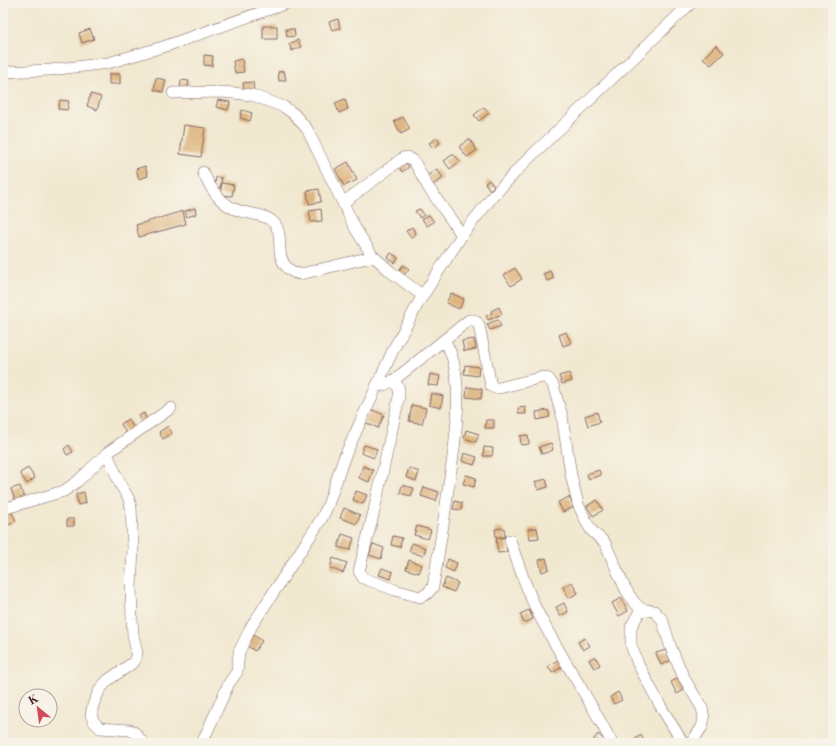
<svg xmlns="http://www.w3.org/2000/svg" width="836" height="746" font-family="'Libre Bodoni',serif">
	<style>
		.building { fill: #dfb680 }
		.lines { fill: none; stroke-linecap: round; stroke-linejoin: round }
		.minor-casing { stroke: #846565; stroke-width: 12 }
		.minor { stroke: #fff; stroke-width: 11 }
	</style>
	<rect width="100%" height="100%" fill="#f7f3e8"/>
	<filter id="ink" filterUnits="userSpaceOnUse"><feTurbulence type="fractalNoise" baseFrequency=".025" numOctaves="2"/><feDisplacementMap in="SourceGraphic" scale="8" xChannelSelector="R" yChannelSelector="G"/><feConvolveMatrix kernelMatrix="1 2 1 2 8 2 1 2 1" color-interpolation-filters="sRGB"/></filter>
	<filter id="wash" filterUnits="userSpaceOnUse"><feTurbulence type="fractalNoise" baseFrequency=".012" numOctaves="4" result="noise"/><feDisplacementMap in="SourceGraphic" scale="16" xChannelSelector="R" yChannelSelector="G"/><feGaussianBlur stdDeviation="0.9" result="paint"/><feColorMatrix in="noise" values="0 0 0 0 0 0 0 0 0 0 0 0 0 0 0 0 0 1.4 0 .05"/><feComposite in="paint" operator="in"/></filter>
	<g filter="url(#wash)">
		<rect width="100%" height="100%" fill="#f1e8d0"/>
		<g id="blocks">
			<path class="building" d="M 338,19 L 340,28 L 332,30 L 329,22 Z
				M 263,26 L 277,26 L 277,39 L 263,39 Z
				M 90,29 L 94,39 L 82,43 L 79,33 Z
				M 286,29 L 294,29 L 295,36 L 287,37 Z
				M 298,40 L 301,47 L 292,51 L 289,44 Z
				M 716,45 L 724,53 L 711,65 L 703,58 Z
				M 204,55 L 213,56 L 212,66 L 204,65 Z
				M 242,59 L 244,72 L 235,73 L 233,61 Z
				M 284,71 L 286,80 L 279,81 L 278,72 Z
				M 109,74 L 120,74 L 120,84 L 109,84 Z
				M 156,78 L 166,80 L 163,92 L 154,90 Z
				M 181,80 L 189,81 L 187,91 L 180,90 Z
				M 253,82 L 254,92 L 244,93 L 243,83 Z
				M 91,94 L 101,97 L 97,110 L 87,106 Z
				M 345,99 L 348,109 L 339,113 L 335,103 Z
				M 60,100 L 69,101 L 67,110 L 58,109 Z
				M 218,100 L 230,102 L 228,110 L 216,107 Z
				M 484,107 L 489,113 L 479,121 L 474,115 Z
				M 242,110 L 252,113 L 250,121 L 240,118 Z
				M 403,117 L 410,129 L 401,134 L 394,121 Z
				M 184,125 L 205,128 L 201,157 L 180,154 Z
				M 437,138 L 440,143 L 433,148 L 429,143 Z
				M 469,139 L 477,150 L 467,157 L 459,147 Z
				M 453,154 L 460,161 L 450,169 L 444,161 Z
				M 348,162 L 357,180 L 344,186 L 335,169 Z
				M 405,162 L 409,167 L 402,172 L 399,167 Z
				M 145,166 L 148,176 L 139,179 L 136,169 Z
				M 437,169 L 443,178 L 433,185 L 427,176 Z
				M 216,177 L 222,178 L 220,188 L 215,187 Z
				M 489,180 L 494,186 L 490,190 L 485,183 Z
				M 222,183 L 234,185 L 232,196 L 220,195 Z
				M 319,189 L 321,202 L 309,204 L 307,191 Z
				M 195,208 L 196,214 L 187,217 L 185,211 Z
				M 321,209 L 322,221 L 311,222 L 309,211 Z
				M 420,209 L 424,215 L 420,218 L 415,211 Z
				M 183,211 L 186,224 L 139,237 L 136,225 Z
				M 429,215 L 434,222 L 427,226 L 422,219 Z
				M 412,227 L 416,234 L 411,238 L 406,231 Z
				M 391,253 L 398,258 L 395,263 L 388,258 Z
				M 403,265 L 409,269 L 403,276 L 398,272 Z
				M 515,268 L 522,279 L 511,286 L 504,275 Z
				M 550,271 L 554,278 L 547,281 L 543,274 Z
				M 451,293 L 464,299 L 459,309 L 446,303 Z
				M 499,307 L 502,314 L 488,320 L 486,316 L 492,313 L 491,311 Z
				M 498,320 L 501,326 L 490,330 L 487,324 Z
				M 566,332 L 571,343 L 563,346 L 559,335 Z
				M 474,339 L 476,349 L 464,351 L 462,341 Z
				M 465,365 L 479,367 L 478,376 L 464,374 Z
				M 569,373 L 572,381 L 562,384 L 559,376 Z
				M 430,374 L 440,376 L 438,386 L 428,385 Z
				M 467,387 L 482,389 L 481,399 L 466,397 Z
				M 431,393 L 443,396 L 441,408 L 429,405 Z
				M 412,405 L 426,408 L 422,424 L 409,421 Z
				M 525,407 L 526,414 L 519,414 L 518,408 Z
				M 370,409 L 384,415 L 378,428 L 364,422 Z
				M 548,410 L 550,417 L 537,420 L 536,412 Z
				M 597,412 L 600,422 L 588,426 L 585,416 Z
				M 144,413 L 147,420 L 142,423 L 138,416 Z
				M 128,419 L 134,428 L 126,433 L 121,424 Z
				M 486,420 L 494,420 L 494,428 L 485,428 Z
				M 168,426 L 172,433 L 163,439 L 159,432 Z
				M 466,430 L 479,434 L 476,442 L 464,438 Z
				M 528,435 L 529,444 L 521,445 L 520,436 Z
				M 551,443 L 553,450 L 542,454 L 539,447 Z
				M 69,445 L 73,452 L 67,455 L 64,449 Z
				M 364,445 L 377,449 L 374,458 L 361,453 Z
				M 484,447 L 493,448 L 492,456 L 483,456 Z
				M 464,453 L 477,457 L 474,465 L 462,461 Z
				M 363,466 L 373,470 L 369,482 L 359,478 Z
				M 28,468 L 35,478 L 27,484 L 20,473 Z
				M 409,468 L 419,472 L 416,481 L 406,477 Z
				M 599,470 L 601,475 L 589,479 L 587,474 Z
				M 466,475 L 476,478 L 474,487 L 463,484 Z
				M 546,479 L 548,487 L 538,490 L 535,482 Z
				M 402,485 L 414,488 L 411,496 L 400,493 Z
				M 20,486 L 24,497 L 15,500 L 11,489 Z
				M 424,487 L 439,492 L 436,501 L 421,496 Z
				M 356,491 L 367,495 L 363,504 L 353,500 Z
				M 84,492 L 86,503 L 78,505 L 76,494 Z
				M 569,497 L 574,507 L 563,512 L 558,502 Z
				M 597,500 L 603,510 L 593,516 L 587,506 Z
				M 455,501 L 462,503 L 461,510 L 453,509 Z
				M 344,508 L 360,515 L 357,524 L 340,518 Z
				M 11,511 L 16,521 L 9,525 L 3,515 Z
				M 67,519 L 74,519 L 74,526 L 67,526 Z
				M 417,526 L 431,530 L 428,539 L 414,535 Z
				M 504,528 L 505,537 L 496,537 L 495,529 Z
				M 537,528 L 539,538 L 530,539 L 528,529 Z
				M 342,534 L 354,538 L 350,550 L 338,547 Z
				M 393,536 L 402,538 L 400,547 L 391,545 Z
				M 506,537 L 507,552 L 498,553 L 496,539 Z
				M 412,543 L 426,548 L 423,556 L 409,551 Z
				M 373,544 L 384,548 L 381,559 L 369,555 Z
				M 333,558 L 347,563 L 343,573 L 330,568 Z
				M 546,558 L 549,569 L 542,572 L 539,560 Z
				M 448,559 L 457,563 L 454,572 L 445,568 Z
				M 409,560 L 422,565 L 419,573 L 406,569 Z
				M 382,568 L 393,572 L 391,579 L 379,575 Z
				M 446,578 L 458,583 L 454,592 L 442,587 Z
				M 572,582 L 578,593 L 569,598 L 563,587 Z
				M 621,598 L 628,611 L 619,616 L 612,603 Z
				M 564,603 L 568,612 L 560,616 L 556,607 Z
				M 529,610 L 533,619 L 524,623 L 520,614 Z
				M 254,635 L 262,641 L 255,651 L 246,645 Z
				M 585,638 L 590,646 L 583,650 L 578,642 Z
				M 666,650 L 670,661 L 661,665 L 656,653 Z
				M 595,656 L 600,665 L 594,668 L 589,660 Z
				M 558,660 L 562,667 L 552,673 L 548,666 Z
				M 678,678 L 684,690 L 677,694 L 671,682 Z
				M 618,692 L 622,700 L 614,704 L 610,697 Z
				M 598,734 L 606,741 L 604,743 L 592,742 Z
				M 641,735 L 645,743 L 637,743 L 635,739 Z"/>
		</g>
	</g>
	<g filter="url(#ink)">
		<use href="#blocks" fill-opacity="0" stroke="#846565" stroke-width="1"/>
		<g class="lines">
			<defs>
				<path id="minor" d="M 3,72 L 50,70 L 108,63 L 166,46 L 287,3
					M 173,93 L 223,92 L 252,95 L 284,107 L 294,114 L 307,129 L 355,228 L 372,255 L 391,272 L 422,295
					M 203,172 C 210,188 222,206 240,211 C 250,214 266,214 274,223 C 286,237 272,256 290,270 C 294,273 297,274 301,274 L 367,258 L 372,255
					M 343,203 L 403,158 L 408,157 L 414,161 L 428,187 L 462,235
					M 394,380 L 399,389 L 399,397 L 374,511 L 359,571 L 363,578 L 395,590 L 420,597 L 427,594 L 433,587 C 438,555 444,522 448,490 C 454,450 468,375 444,340
					M 376,386 L 384,385 L 394,380 L 469,320 C 473,319 477,321 479,325 L 491,386 L 495,388 L 499,388 L 543,377 L 549,379 L 553,385 L 562,416 L 571,475 L 578,504 L 587,523 L 592,531 L 605,543 L 625,588 L 633,601 L 641,609 L 654,611 L 662,619 L 671,648 L 684,678 L 702,708 L 704,718 L 702,727 L 691,743
					M 107,453 L 120,484 L 129,499 L 131,507 L 133,549 L 131,587 L 132,619 L 133,635 L 137,653 L 134,662 L 108,680 L 100,689 L 93,705 L 91,715 L 94,722 L 100,728 L 130,730 L 135,733 L 143,743
					M 3,509 L 64,491 L 78,481 L 107,453 L 171,408
					M 510,540 C 518,564 526,588 537,611 C 560,656 589,698 612,743
					M 641,609 L 631,627 L 631,645 L 638,664 L 661,707 L 683,743
					M 202,743 L 229,683 L 237,672 L 239,652 L 251,627 L 322,518 L 328,505 L 344,458 L 394,348 L 420,300 L 462,235 L 493,196 L 526,161 L 691,3"/>
			</defs>
			<use href="#minor" class="minor-casing"/>
			<use href="#minor" class="minor"/>
		</g>
	</g>
	<rect width="836" height="746" fill="none" stroke="#f7f3e8" stroke-width="16"/>
	<g transform="translate(38 708) rotate(331)"><circle r="19" fill="#f7f3e8" stroke="#b29e9c"/>
	<path d="M0-3L7 15L0 10L-7 15Z" fill="#d1495b"/>
	<text y="-6" font-size="11" font-weight="bold" text-anchor="middle" fill="#4a1f2b">K</text>
	</g>
</svg>
